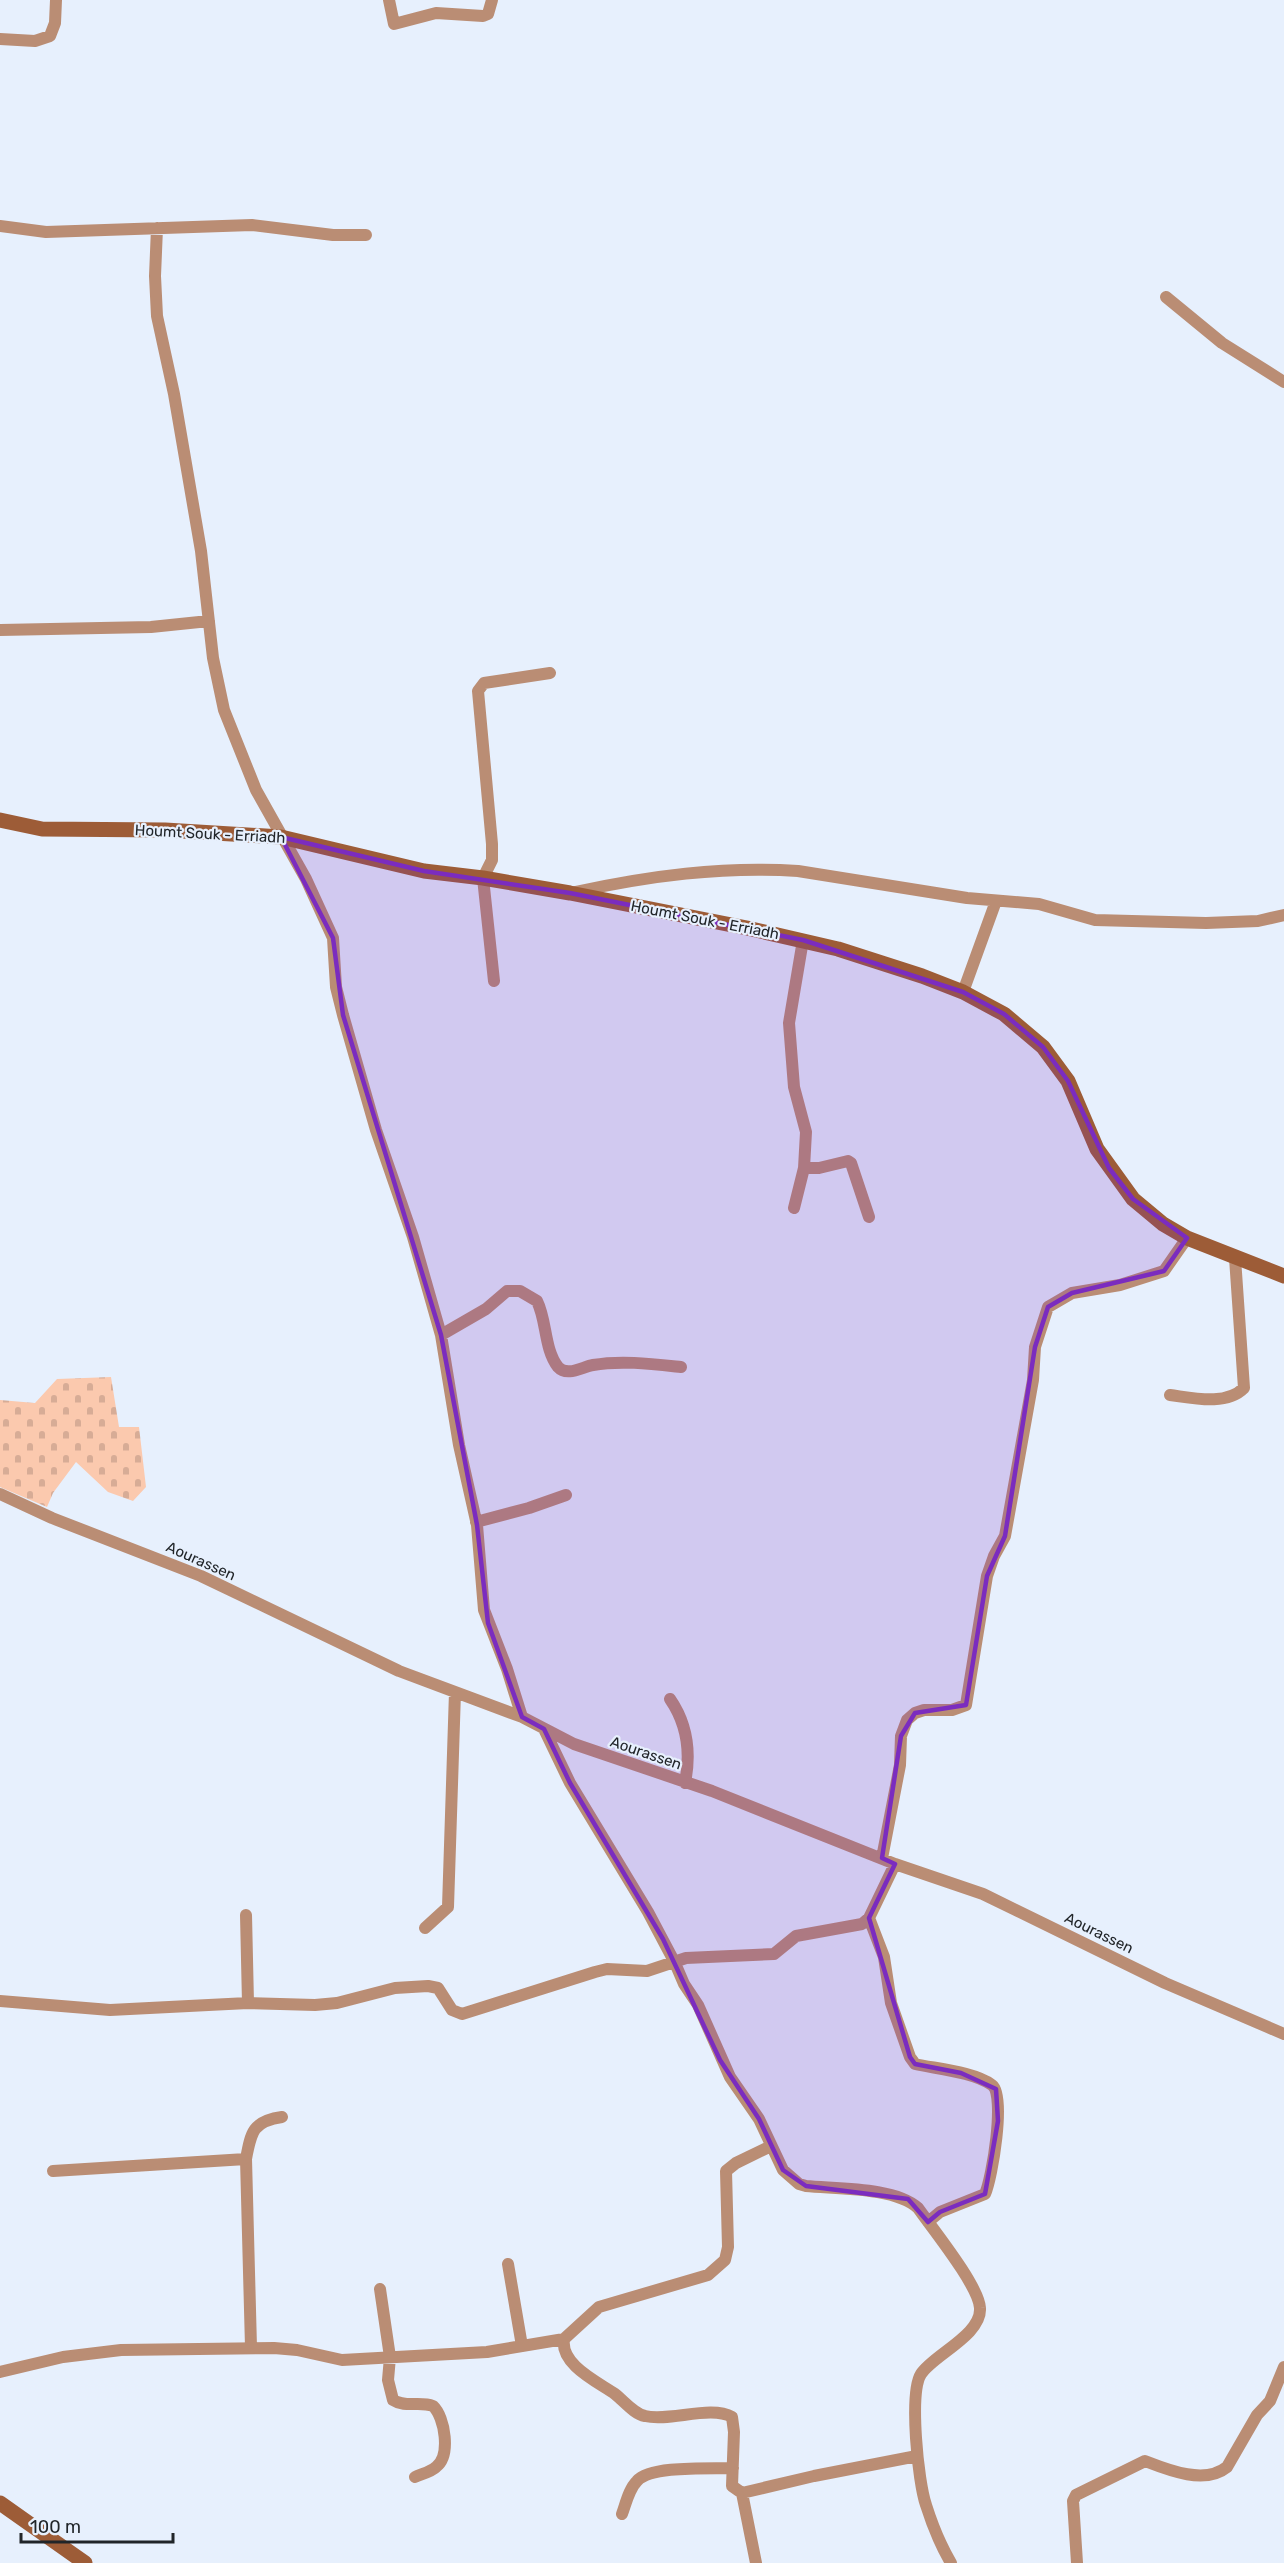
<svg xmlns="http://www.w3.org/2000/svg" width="1284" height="2563" font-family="Rubik,sans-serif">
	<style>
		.cemetery { fill: url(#cemetery-stones) }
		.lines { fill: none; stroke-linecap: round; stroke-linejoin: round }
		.street { stroke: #ba8d74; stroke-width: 12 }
		.secondary { stroke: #9d5c37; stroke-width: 15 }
		.marked { fill: #7b2cbf; fill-opacity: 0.2; stroke: #7b2cbf; stroke-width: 4.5; stroke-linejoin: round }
		.labels { text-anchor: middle; stroke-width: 4.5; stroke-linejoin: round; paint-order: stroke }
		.street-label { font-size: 15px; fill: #212529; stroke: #e7f0fd }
	</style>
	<defs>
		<pattern id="cemetery-stones" width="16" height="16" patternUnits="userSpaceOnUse" patternTransform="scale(1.5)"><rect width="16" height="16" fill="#fbc9ae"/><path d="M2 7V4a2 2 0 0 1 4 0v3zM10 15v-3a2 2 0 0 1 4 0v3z" fill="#d7ac96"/></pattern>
	</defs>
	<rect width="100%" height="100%" fill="#e7f0fd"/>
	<path class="cemetery" d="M 111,1377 L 119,1427 L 139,1427 L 146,1487 L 133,1501 L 108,1492 L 76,1462 L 53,1493 L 47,1507 L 0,1487 L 0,1400 L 35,1403 L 57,1379 Z"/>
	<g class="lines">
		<path class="street" d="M 389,0 L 394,24 L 436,13 L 483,16 L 488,14 L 492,0
			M 0,39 L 35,41 L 50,36 L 55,23 L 56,0
			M 0,226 L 46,232 L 252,225 L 333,235 L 366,235
			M 157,228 L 155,276 L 157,316 L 174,394 L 201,551 L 213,658 L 224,710 L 256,790 L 306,879 L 333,938 L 336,987 L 343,1015 L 376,1130 L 413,1237 L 441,1335 L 459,1445 L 477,1525 L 484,1610 L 507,1669 L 522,1717
			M 1166,297 L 1222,343 L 1284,382
			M 0,630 L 151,627 L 209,621
			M 575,892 C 649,876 722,866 798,871 L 967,898 L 1039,904 L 1095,920 L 1206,923 L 1258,921 L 1284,915
			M 494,981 L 483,878 L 492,860 L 492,844 L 478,691 L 484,683 L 550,673
			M 963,992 L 996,901
			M 804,1168 L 819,1168 L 848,1161 L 851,1163 L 869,1217
			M 794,1208 L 804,1168 L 806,1132 L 794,1087 L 789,1023 L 803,940
			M 441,1335 L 486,1309 L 507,1291 L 520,1291 L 537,1301 C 547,1321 544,1349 558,1367 C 567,1377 582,1367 593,1365 C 621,1360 653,1364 681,1367
			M 1170,1395 C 1193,1398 1226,1406 1244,1388 L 1235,1258
			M 0,1494 L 52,1518 L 201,1576 L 399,1671 L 522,1717 L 574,1744 L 712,1791 L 895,1864 L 983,1894 L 1165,1983 L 1284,2034
			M 476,1522 L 529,1508 L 566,1495
			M 670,1699 C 688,1725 691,1753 685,1783
			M 544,1729 L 570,1783 L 648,1912 L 675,1963 L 684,1984 L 698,2005 L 730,2077 L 759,2119 L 783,2170 L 799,2184 L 806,2186 C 837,2189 895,2187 918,2208 C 932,2228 979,2286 980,2308 C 982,2335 933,2355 921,2374 C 909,2393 918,2482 926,2505 C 932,2524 941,2546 951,2563
			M 882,1858 L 900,1765 L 901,1736 L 907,1720 L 915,1713 L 924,1710 L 952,1710 L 966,1705 L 987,1576 L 994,1556 L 1005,1536 L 1033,1380 L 1035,1347 L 1048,1307 L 1072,1293 L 1120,1285 L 1164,1271 L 1187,1238
			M 246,1915 L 248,2003
			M 869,1918 L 884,1957 L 891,2003 L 910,2057 L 915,2064 C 938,2069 974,2072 992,2085 C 1006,2095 992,2179 985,2194 L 940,2212 L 928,2222
			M 425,1928 L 448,1907 L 455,1692
			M 0,2001 L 110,2010 L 248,2003 L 315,2005 L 337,2003 L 395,1988 L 428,1986 L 438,1988 L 452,2010 L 462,2014 L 595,1972 L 607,1969 L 647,1971 L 686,1958 L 774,1954 L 796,1936 L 862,1924 L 869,1918 L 895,1864
			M 53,2171 L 246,2159
			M 508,2264 L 522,2346
			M 380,2289 L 390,2357 L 388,2380 L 393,2400 C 405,2408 420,2401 433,2406 C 445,2417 451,2456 436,2467 C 431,2472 421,2474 415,2477
			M 564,2339 C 560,2365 598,2382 615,2394 C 624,2401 634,2414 645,2416 C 669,2422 711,2405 732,2417 L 734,2432 L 732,2486 L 742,2493 L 814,2476 L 917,2456
			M 251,2347 L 246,2159 C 251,2132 253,2121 282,2117
			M 0,2372 L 63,2357 L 121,2350 L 274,2348 L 297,2350 L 342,2360 L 487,2352 L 564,2339 L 599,2307 L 708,2275 L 725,2260 L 728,2247 L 726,2171 L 736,2163 L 771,2146
			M 742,2493 L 756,2563
			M 622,2514 C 626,2503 629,2489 637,2481 C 651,2465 712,2469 733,2468
			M 1077,2563 L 1073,2501 L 1076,2495 L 1145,2461 C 1168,2470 1205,2485 1227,2467 L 1257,2415 L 1270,2401 L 1284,2367"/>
		<path class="secondary" d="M 0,820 L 42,829 L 165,830 L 281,837 L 424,871 L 483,878 L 570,893 L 747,928 L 838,949 L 922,976 L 963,992 L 1004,1014 L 1043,1047 L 1068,1081 L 1097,1149 L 1133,1199 L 1163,1224 L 1187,1238 L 1284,1276
			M 0,2503 L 85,2563"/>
	</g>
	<path class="marked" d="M 281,837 L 424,871 L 570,893 L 803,940 L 963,992 L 1004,1014 L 1043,1047 L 1068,1081 L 1109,1168 L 1133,1199 L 1187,1238 L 1164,1271 L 1072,1293 L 1048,1307 L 1035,1347 L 1005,1536 L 987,1576 L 966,1705 L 915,1713 L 901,1736 L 882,1858 L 895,1864 L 869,1918 L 910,2057 L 915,2064 L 961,2073 L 996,2089 L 998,2121 L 985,2194 L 940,2212 L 928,2222 L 908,2199 L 806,2186 L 783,2170 L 759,2119 L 720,2060 L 663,1939 L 570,1783 L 544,1729 L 522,1717 L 488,1623 L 477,1525 L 441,1335 L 343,1015 L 333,938 Z"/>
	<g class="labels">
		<g class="street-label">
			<text transform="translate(210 834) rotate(3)" y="5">Houmt Souk - Erriadh</text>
			<text transform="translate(705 920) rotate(11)" y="5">Houmt Souk - Erriadh</text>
			<text transform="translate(201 1561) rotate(24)" y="5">Aourassen</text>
			<text transform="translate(646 1753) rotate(19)" y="5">Aourassen</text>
			<text transform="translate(1099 1933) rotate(26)" y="5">Aourassen</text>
		</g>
	</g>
	<path d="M21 2533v9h152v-9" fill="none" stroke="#212529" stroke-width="3"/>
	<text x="30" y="2533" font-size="18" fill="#212529" stroke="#e7f0fd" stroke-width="4.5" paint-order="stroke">100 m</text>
</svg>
